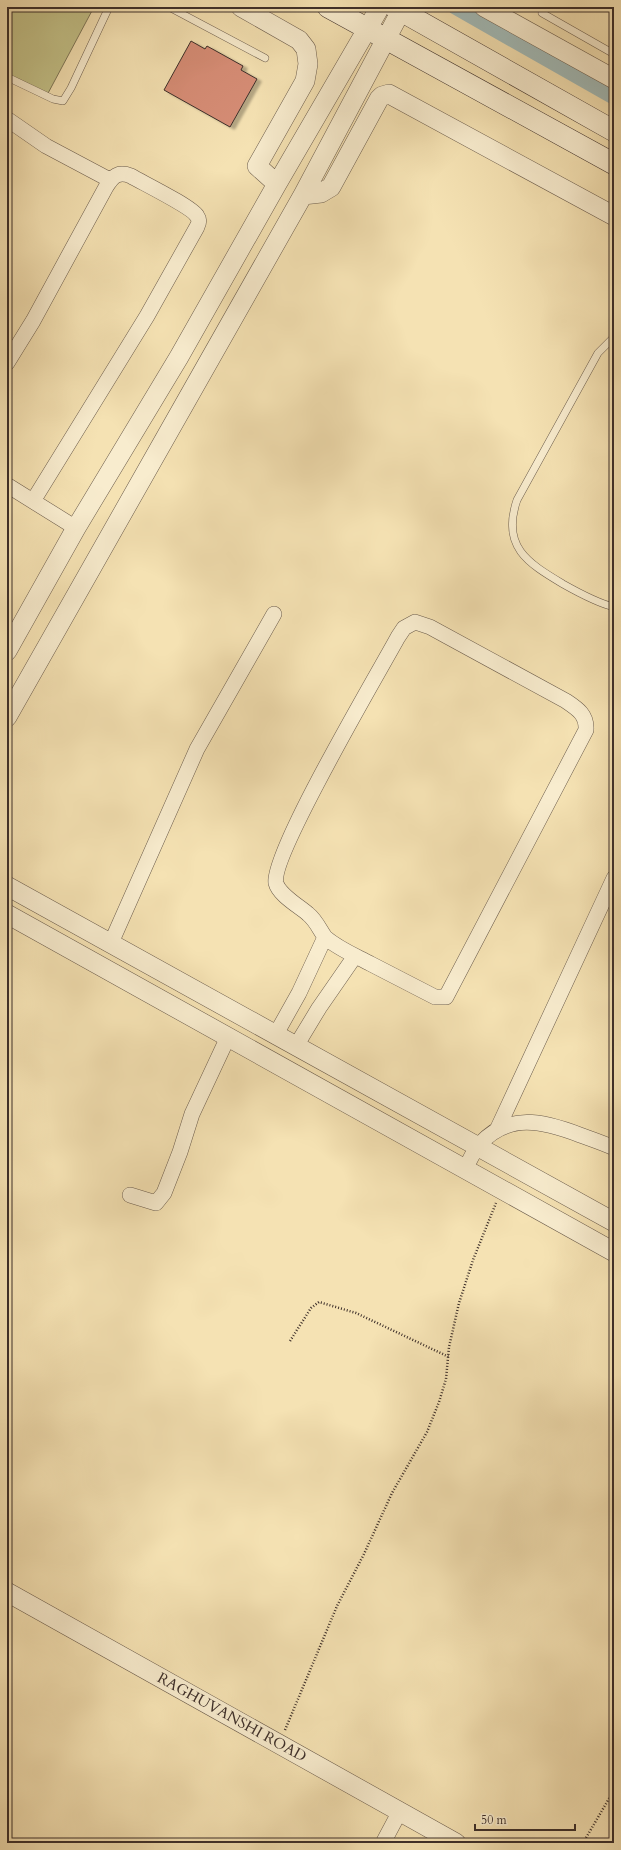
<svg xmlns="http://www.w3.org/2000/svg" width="621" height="1850" font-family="Cardo,serif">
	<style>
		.green { fill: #c3c188; stroke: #807859 }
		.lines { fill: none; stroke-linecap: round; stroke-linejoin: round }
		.canal { stroke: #a2bbb8; stroke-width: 14 }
		.building { fill: #d68d76; stroke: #3d2f2a; filter: url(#shadow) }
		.service-casing { stroke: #6b5c4c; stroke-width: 8 }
		.minor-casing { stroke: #6b5c4c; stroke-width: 16 }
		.tertiary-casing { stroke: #6b5c4c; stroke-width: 20 }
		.secondary-casing { stroke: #3d2f2a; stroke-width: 22 }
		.path { stroke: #3d2f2a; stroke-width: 2.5; stroke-dasharray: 1 2; stroke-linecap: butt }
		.service { stroke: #f8ecce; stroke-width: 7 }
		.minor { stroke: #f8ecce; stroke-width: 15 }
		.tertiary { stroke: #f8ecce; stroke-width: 19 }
		.secondary { stroke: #f8ecce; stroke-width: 21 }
		.labels { text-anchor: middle; stroke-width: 4; stroke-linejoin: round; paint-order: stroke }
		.street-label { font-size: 15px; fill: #3d2f2a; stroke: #f8ecce }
	</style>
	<defs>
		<filter id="shadow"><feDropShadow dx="4.5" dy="2.5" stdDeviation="1" flood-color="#0004"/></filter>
	</defs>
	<rect width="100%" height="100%" fill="#f5e2b3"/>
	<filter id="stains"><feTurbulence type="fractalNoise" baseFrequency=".005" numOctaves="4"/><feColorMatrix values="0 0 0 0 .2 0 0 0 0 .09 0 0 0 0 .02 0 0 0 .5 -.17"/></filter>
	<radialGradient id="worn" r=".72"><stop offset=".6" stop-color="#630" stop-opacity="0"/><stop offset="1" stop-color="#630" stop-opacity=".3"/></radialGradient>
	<path class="green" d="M 7,7 L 94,7 L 46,97 L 7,76 Z"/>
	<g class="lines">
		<path class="canal" d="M 454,7 L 614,98"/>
	</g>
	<path class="building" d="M 191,41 L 205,49 L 207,46 L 243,66 L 241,70 L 257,79 L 230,127 L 164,90 Z"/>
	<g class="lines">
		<defs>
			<path id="service" d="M 169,7 L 265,58
				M 542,13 L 614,54
				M 7,77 L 53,99 L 63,101 L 71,88 L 109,7
				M 614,337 L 598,353 L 517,500 C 501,547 528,563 563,584 C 579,593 597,603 614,607"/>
			<path id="minor" d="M 7,119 L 46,146 L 110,180
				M 7,363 L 33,321 L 106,187 C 113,176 118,171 131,176 C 143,183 192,207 197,216 C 200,220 199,223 197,227 L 147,316 L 33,501
				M 7,485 L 76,528
				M 415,622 L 430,627 L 566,701 C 578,709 587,715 586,730 L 446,997 L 435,997 C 414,986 392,975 371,964 C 356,956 339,949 326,938 C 321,933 317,921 308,914 C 299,906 279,895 276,883 C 270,856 379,672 398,637 L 404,628 Z
				M 111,943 L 197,749 L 274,614
				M 276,1034 L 299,993 L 325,937
				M 296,1046 L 319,1008 L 355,956
				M 497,1130 L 614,878
				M 465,1169 C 469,1162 473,1152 479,1145 C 508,1112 543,1121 580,1135 C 591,1139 603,1143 614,1148
				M 130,1195 L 156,1203 L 164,1193 L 180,1152 L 192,1114 L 228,1037
				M 383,1843 L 400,1811"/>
			<path id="tertiary" d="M 241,7 L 299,40 L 306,49 L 308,64 L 305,81 L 257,166 L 277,184
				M 484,7 L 614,79
				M 303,195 L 321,193 L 331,187 L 379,99 L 382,96 L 389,94 L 614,216
				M 7,651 L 76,528 L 179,357 L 277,184 L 380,7
				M 7,717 L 303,195 L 403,7
				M 7,886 L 614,1222
				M 7,914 L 614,1252
				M 7,1592 L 456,1843"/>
			<path id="secondary" d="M 328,7 L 614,164
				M 394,7 L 614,131"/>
		</defs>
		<use href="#service" class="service-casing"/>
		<use href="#minor" class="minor-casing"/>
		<use href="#tertiary" class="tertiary-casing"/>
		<use href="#secondary" class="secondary-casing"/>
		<path class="path" d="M 290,1341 L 311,1308 L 319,1302 L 356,1313 L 449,1357
			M 285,1730 L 337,1606 L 364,1554 L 392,1493 L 427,1432 L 439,1402 L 446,1379 L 449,1347 L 459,1303 L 473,1260 L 496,1203
			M 583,1843 L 614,1790"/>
		<use href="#service" class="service"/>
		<use href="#minor" class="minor"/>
		<use href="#tertiary" class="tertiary"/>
		<use href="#secondary" class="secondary"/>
	</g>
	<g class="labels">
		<g class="street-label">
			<text transform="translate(232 1717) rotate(29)" y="5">RAGHUVANSHI ROAD</text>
		</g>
	</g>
	<rect width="621" height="1850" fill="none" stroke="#f5e2b3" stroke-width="24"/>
	<rect x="8" y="8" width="605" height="1834" fill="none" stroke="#3d2f2a" stroke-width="2"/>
	<rect x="12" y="12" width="597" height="1826" fill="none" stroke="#3d2f2a"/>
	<path d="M475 1824v6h100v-6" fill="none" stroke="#3d2f2a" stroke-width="2"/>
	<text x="481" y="1824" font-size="12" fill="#3d2f2a" stroke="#f8ecce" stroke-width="3" paint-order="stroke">50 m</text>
	<rect width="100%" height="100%" filter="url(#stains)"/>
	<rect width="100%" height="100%" fill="url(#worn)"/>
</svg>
